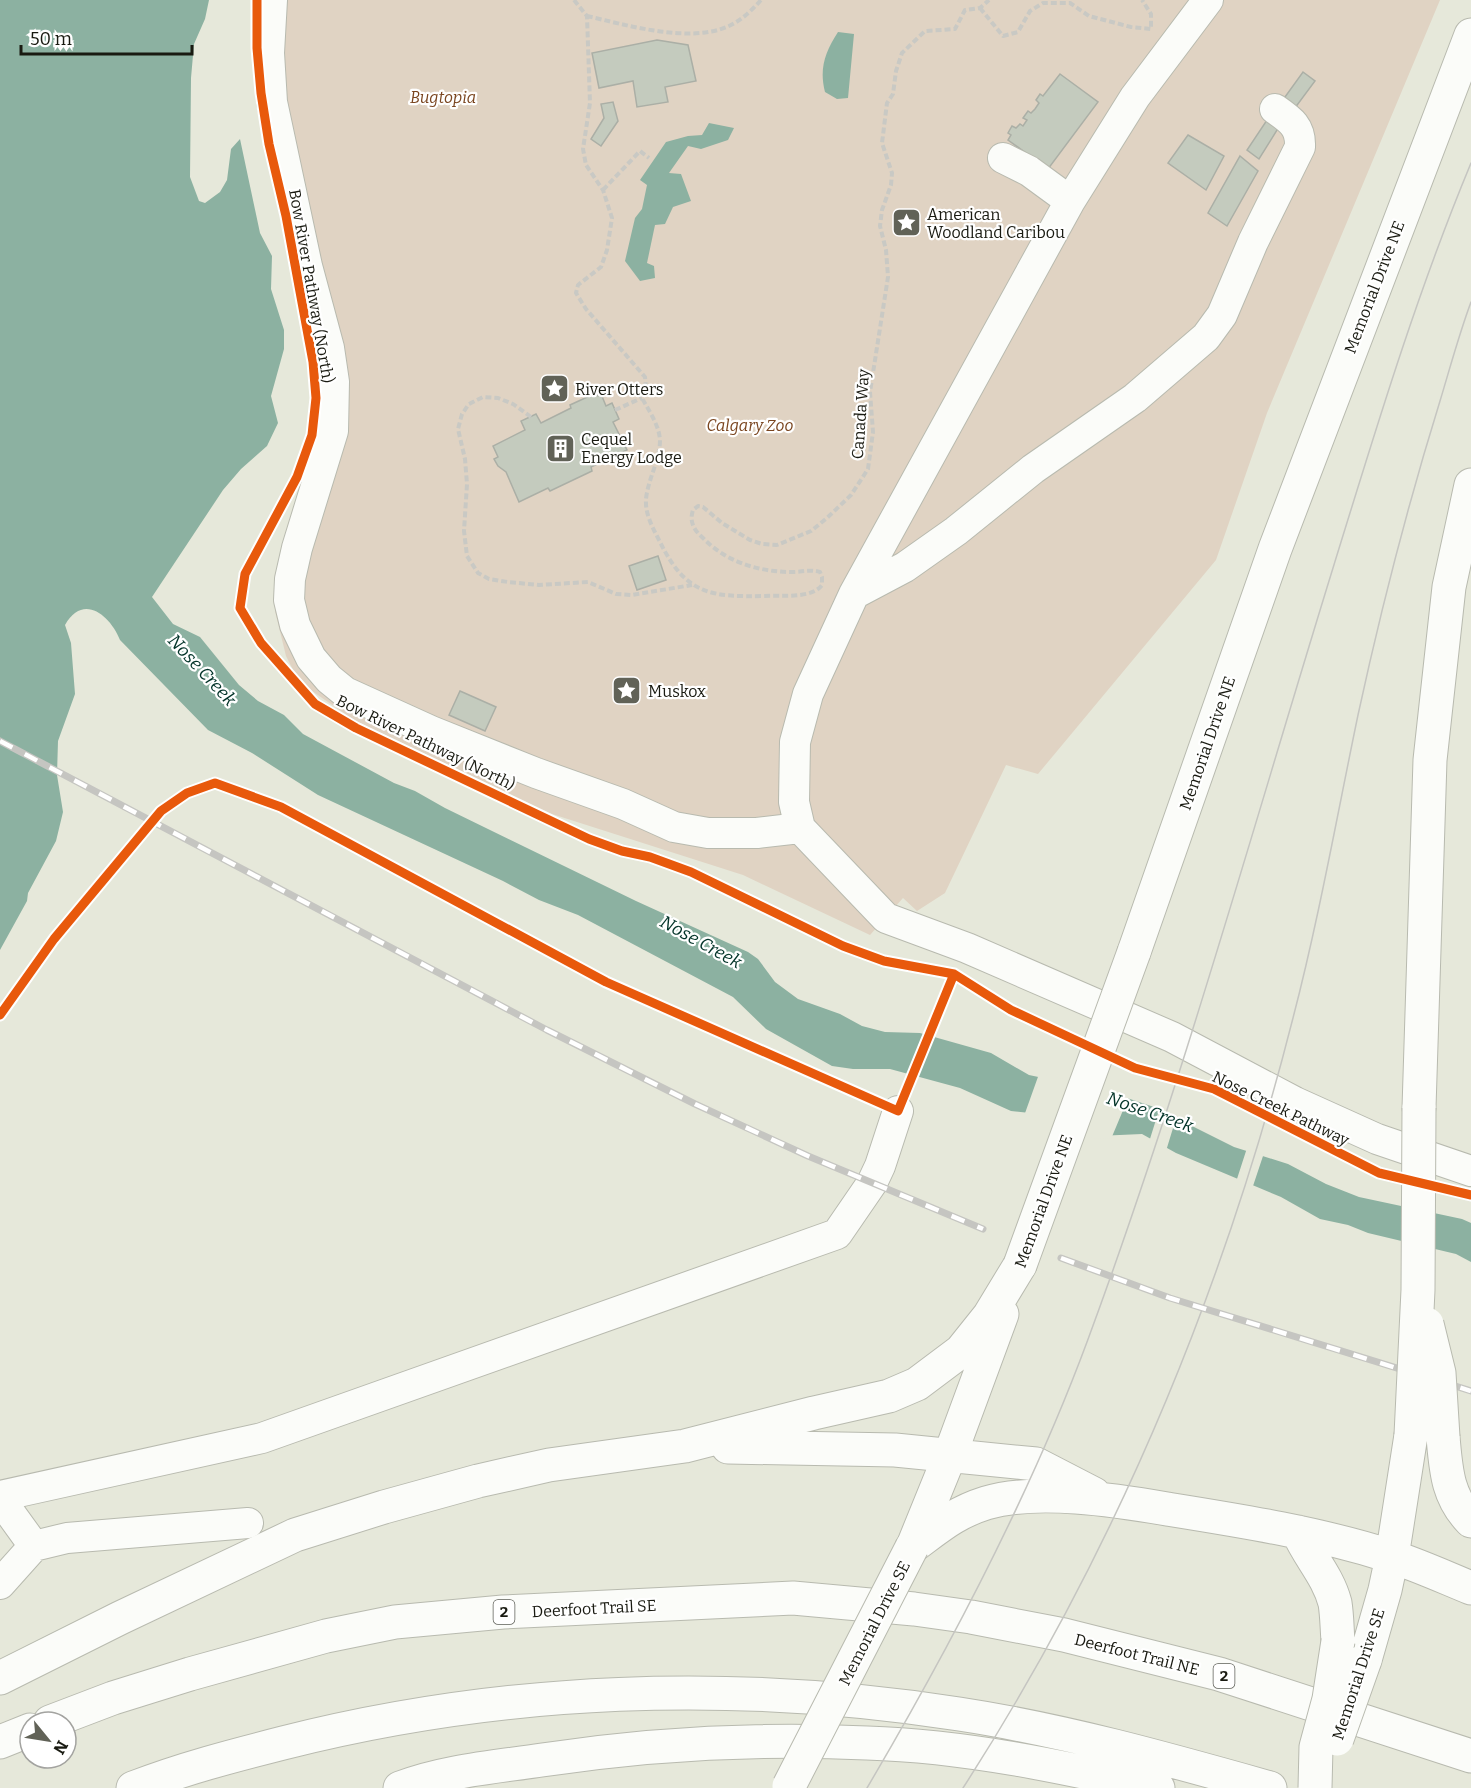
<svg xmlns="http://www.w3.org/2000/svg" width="1471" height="1788" font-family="Bitter,serif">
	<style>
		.green { fill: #e0d3c3 }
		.water { fill: #8cb1a1 }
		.pier { fill: #e6e8da }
		.building { fill: #c4cbbe; stroke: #abafa6; stroke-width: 1.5 }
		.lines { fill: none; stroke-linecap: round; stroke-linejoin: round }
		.minor-casing { stroke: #b8baaf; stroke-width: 32 }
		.highway-casing { stroke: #b8baaf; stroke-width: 35 }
		.path { stroke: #c9c9c4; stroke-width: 4; stroke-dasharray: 6 3; stroke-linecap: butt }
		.minor { stroke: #fbfcf9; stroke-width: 30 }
		.highway { stroke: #fbfcf9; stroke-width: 33 }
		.tram { stroke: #c5c5c1; stroke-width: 1.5 }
		.rail-casing { stroke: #c5c5c1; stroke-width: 7 }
		.rail { stroke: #fff; stroke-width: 4.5; stroke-dasharray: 14; stroke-linecap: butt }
		.highway-bridge-casing { stroke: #b8baaf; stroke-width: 35; stroke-linecap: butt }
		.highway-bridge { stroke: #fbfcf9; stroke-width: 33 }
		.cycleway-casing { stroke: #fff; stroke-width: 13 }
		.cycleway { stroke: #e8590c; stroke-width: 9 }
		.labels { text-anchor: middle; stroke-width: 4.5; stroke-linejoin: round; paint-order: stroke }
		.shield { fill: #fff; stroke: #5e5f58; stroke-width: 1.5 }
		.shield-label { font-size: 15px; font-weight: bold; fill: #191a11 }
		.park-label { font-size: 16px; font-style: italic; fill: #7a451f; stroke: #fff }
		.poi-label { font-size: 16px; fill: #191a11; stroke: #fff; text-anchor: start }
		.street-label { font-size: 16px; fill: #191a11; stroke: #fff }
		.water-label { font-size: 18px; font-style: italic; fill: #023328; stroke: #fff }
	</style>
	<rect width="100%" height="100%" fill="#e6e8da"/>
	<path class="green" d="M 263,0 L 1440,0 L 1267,413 L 1216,560 L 1038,774 L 1006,765 L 945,893 L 917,911 L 903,898 L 870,935 L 743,875 L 552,814 L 354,720 L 312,691 L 295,674 L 286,656 L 275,611 L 325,403 Z"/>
	<path class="water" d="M 0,0 L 209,0 L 205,19 L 194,44 L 191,78 L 190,177 L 199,201 L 205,203 L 220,192 L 227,180 L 231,149 L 240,139 L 260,233 L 272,256 L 271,289 L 284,330 L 284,349 L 271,396 L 278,423 L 267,446 L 241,469 L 223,490 L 152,597 L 173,624 L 200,637 L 239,685 L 258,701 L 284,715 L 303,734 L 394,783 L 415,791 L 445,808 L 636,901 L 748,952 L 758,959 L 775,982 L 798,999 L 840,1014 L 862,1026 L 885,1032 L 920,1033 L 991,1053 L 1029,1075 L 1109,1092 L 1154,1107 L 1234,1147 L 1288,1164 L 1326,1184 L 1359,1197 L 1462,1219 L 1471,1223 L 1471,1262 L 1456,1254 L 1368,1233 L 1348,1225 L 1320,1219 L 1281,1197 L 1176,1153 L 1142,1134 L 1097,1136 L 1030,1113 L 1011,1111 L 960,1088 L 890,1069 L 853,1069 L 832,1066 L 766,1029 L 733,997 L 578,915 L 539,900 L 503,881 L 318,795 L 252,753 L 208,730 L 120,640 C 110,615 83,593 65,625 L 71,643 L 75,694 L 58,741 L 57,775 L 63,812 L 56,841 L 28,893 L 27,901 L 0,950 Z
		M 838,32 L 854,34 L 848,98 L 837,99 L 825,92 C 819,69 825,52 838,32 Z
		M 709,123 L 734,128 L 728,140 L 701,149 L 688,146 L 669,173 L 681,174 L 691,201 L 673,207 L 665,224 L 655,225 L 647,263 L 654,266 L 655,278 L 640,281 L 625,261 L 635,218 L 642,209 L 647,185 L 640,180 L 666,142 L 688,136 L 702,135 Z"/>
	<path class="pier" d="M 1039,1074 L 1110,1089 L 1129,1096 L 1111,1139 L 1075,1137 L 1024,1116 Z
		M 1160,1107 L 1177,1115 L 1166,1151 L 1149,1142 Z
		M 1247,1148 L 1264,1153 L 1252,1189 L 1236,1182 Z"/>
	<path class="building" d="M 657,40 L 688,45 L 696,81 L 665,87 L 668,102 L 637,107 L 633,81 L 599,88 L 592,53 Z
		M 1303,72 L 1315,81 L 1289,116 L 1277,108 Z
		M 1060,74 L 1098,102 L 1048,169 L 1008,140 L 1011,135 L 1008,133 L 1012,126 L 1016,128 L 1020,124 L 1023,126 L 1027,120 L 1023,118 L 1028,111 L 1031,113 L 1035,109 L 1039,103 L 1036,100 L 1040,94 L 1043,96 Z
		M 613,102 L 618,121 L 601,146 L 591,139 L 604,118 L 601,104 Z
		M 1271,114 L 1282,122 L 1259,159 L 1247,150 Z
		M 1188,135 L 1224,156 L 1206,190 L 1168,163 Z
		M 1240,156 L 1258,171 L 1227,226 L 1208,213 Z
		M 596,393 L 598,396 L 601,394 L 606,406 L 612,403 L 619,419 L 613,422 L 627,450 L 591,467 L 592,471 L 550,491 L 548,488 L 519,502 L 506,472 L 498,466 L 494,459 L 498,457 L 493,446 L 525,430 L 521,421 L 536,414 L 541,423 L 571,408 L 570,405 Z
		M 658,556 L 666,580 L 637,590 L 629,566 Z
		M 460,691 L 496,707 L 485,731 L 449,715 Z"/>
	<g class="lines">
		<defs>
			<path id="minor" d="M 272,0 L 269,53 L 272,102 L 307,266 L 329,348 L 334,382 L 333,431 L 297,548 L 290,579 L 289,600 L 295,625 L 311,658 L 329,679 L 345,692 L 431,731 L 536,773 L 623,804 L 674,827 L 708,833 L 757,833 L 800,828
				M 1208,0 L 1135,97 L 1070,201 L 854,594 L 808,694 L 795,742 L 794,802 L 800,828 L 886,918 L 967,948 L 1172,1037 L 1295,1102 L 1377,1139 L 1471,1171
				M 1003,158 L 1029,171 L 1070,201
				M 854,594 L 905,567 L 956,531 L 1033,469 L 1135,398 L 1206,337 L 1222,315 L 1253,242 L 1300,147 C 1301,127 1291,120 1275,109
				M 0,1496 L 262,1438 L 837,1234 L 872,1183 L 880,1166 L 898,1111
				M 0,1499 L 34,1546 L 0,1584
				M 34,1546 L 67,1538 L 248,1523"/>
			<path id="highway" d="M 1134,952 L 1275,549 L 1471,35
				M 1419,1108 L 1430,760 L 1449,587 L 1471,485
				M 1443,1437 C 1446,1470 1447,1496 1471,1521
				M 728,1447 L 895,1450 L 1036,1464 L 1094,1494
				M 1298,1532 C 1309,1557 1328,1576 1335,1603 C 1337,1615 1337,1629 1338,1641
				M 913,1546 L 950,1455 L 1002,1314
				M 912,1547 C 938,1528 954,1513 986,1503 C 1037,1488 1115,1500 1167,1509 C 1242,1521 1318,1533 1390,1556 C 1418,1565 1444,1577 1471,1588
				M 1365,1660 L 1385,1590 L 1392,1557 L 1411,1435
				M 0,1678 L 120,1618 L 295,1535 L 384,1507 L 478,1481 L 549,1465 L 685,1446 L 814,1413 L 889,1396 L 917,1384 L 961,1351 L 989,1316 L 1020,1265
				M 50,1722 L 113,1698 L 190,1674 L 326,1636 L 395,1622 L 503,1612 L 793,1598 L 914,1609 L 971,1617 L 1064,1635 L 1219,1674 L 1471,1756
				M 0,1742 L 30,1730
				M 133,1788 C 182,1769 232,1756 283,1743 C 504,1687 733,1679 959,1714 C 1064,1730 1167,1759 1270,1788
				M 400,1788 C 444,1771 495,1767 542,1760 C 649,1744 759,1738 867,1743 C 966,1746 1063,1767 1158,1788"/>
		</defs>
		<use href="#minor" class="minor-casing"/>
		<use href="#highway" class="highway-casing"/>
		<path class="path" d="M 574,0 L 587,16 L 590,103 L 583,149 L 586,165 L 603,190 L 612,218 L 607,250 L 601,267 L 578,285 L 576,293 L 586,309 L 645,377 L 646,388 L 642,398 C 649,411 659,425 660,440 C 660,460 648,479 646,499 C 645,515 653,528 660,542 C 686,595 711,597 765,596 C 781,595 812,599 822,585 L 822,577 L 820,572 C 810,569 802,572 792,572 C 759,572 726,562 703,538 C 694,530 689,522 693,510 L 698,506 L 703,507 L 722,523 L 750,540 L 762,544 L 777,545 L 811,531 L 827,518 L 851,495 L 868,469 L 873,432 L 870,392 L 888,277 L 886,250 L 880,226 L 882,210 L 891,185 L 892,173 L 882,143 L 887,103 L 893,94 L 896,71 L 902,53 L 925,31 L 955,29 L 965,10 L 980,8 L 989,0
			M 980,8 L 1003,36 L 1018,32 L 1030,11 L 1043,3 L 1070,3 L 1089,16 L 1131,27 L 1151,29 L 1151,14 L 1142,0
			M 587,16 C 626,25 690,44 729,26 C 742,20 752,10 761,0
			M 603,190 L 640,151 L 649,158
			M 615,410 L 642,398
			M 531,417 L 513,404 L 498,398 L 483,397 L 469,404 L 462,414 L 458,429 L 465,459 L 467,484 L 464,531 L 467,556 L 478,573 L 489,579 L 508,582 L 539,585 L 588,582 L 616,594 L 632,595 L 692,585"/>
		<use href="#minor" class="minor"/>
		<use href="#highway" class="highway"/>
		<path class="tram" d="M 867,1788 C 950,1647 1030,1496 1087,1342 C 1181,1088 1253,827 1333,568 C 1375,432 1416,295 1471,163
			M 963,1788 C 1115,1552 1224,1290 1293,1018 C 1319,918 1337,816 1358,715 C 1381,609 1408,504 1440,401 C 1450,368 1459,334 1471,302"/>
		<defs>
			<path id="rail" d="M 0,741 L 547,1030 L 695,1104 L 808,1156 L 983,1229
				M 1061,1258 L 1170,1298 L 1471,1391"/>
		</defs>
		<use href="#rail" class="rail-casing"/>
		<use href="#rail" class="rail"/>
		<defs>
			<path id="highway-bridge" d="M 1020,1265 L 1134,952
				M 1427,1324 L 1439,1373 L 1443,1437
				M 1411,1435 L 1418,1290 L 1419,1108
				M 1337,1739 L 1365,1660
				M 789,1786 L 912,1547
				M 1315,1788 L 1316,1747 L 1329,1699 L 1338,1641"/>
		</defs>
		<use href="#highway-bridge" class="highway-bridge-casing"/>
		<use href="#highway-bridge" class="highway-bridge"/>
		<defs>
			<path id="cycleway" d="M 257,0 L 257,48 L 261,93 L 269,144 L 286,216 L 313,362 L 316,398 L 312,435 L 297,477 L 245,574 L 240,608 L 261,643 L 315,704 L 356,728 L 589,839 L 622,851 L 650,857 L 691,872 L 843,946 L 884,961 L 954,974 L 1011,1010 L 1135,1068 L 1214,1089 L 1379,1173 L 1471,1195
				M 0,1015 L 54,939 L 161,811 L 187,793 L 215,783 L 281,807 L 606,982 L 898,1111 L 954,974"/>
		</defs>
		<use href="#cycleway" class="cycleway-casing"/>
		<use href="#cycleway" class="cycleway"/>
	</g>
	<defs>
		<symbol id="sight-square" viewBox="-11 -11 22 22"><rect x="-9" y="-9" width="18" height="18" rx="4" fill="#616257" stroke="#fff"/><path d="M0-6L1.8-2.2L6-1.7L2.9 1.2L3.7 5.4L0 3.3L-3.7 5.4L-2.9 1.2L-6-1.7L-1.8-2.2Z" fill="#fff"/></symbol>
		<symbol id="building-square" viewBox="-11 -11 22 22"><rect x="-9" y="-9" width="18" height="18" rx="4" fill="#616257" stroke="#fff"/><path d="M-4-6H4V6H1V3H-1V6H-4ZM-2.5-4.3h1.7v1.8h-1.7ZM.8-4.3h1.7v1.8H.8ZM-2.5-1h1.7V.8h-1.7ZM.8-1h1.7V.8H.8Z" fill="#fff"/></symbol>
	</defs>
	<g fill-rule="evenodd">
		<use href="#sight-square" x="890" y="206" width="33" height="33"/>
		<use href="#sight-square" x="538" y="372" width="33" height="33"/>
		<use href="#building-square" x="544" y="432" width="33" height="33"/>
		<use href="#sight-square" x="610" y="674" width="33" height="33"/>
	</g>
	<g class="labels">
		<g class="shield">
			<rect x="493.5" y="1600" width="21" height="24" rx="4.5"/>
			<rect x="1213.5" y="1664" width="21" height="24" rx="4.5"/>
		</g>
		<g class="shield-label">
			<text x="504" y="1617">2</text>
			<text x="1224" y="1681">2</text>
		</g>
		<g class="park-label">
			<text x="443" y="103">Bugtopia</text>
			<text x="750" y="431">Calgary Zoo</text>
		</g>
		<g class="poi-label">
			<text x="927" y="220">American<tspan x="927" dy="18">Woodland Caribou</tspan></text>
			<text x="575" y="395">River Otters</text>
			<text x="581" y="445">Cequel<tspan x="581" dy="18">Energy Lodge</tspan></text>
			<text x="648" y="697">Muskox</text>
		</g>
		<g class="street-label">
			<text transform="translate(312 286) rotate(80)" y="6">Bow River Pathway (North)</text>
			<text transform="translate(1374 287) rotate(-69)" y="6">Memorial Drive NE</text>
			<text transform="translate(860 414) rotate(-86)" y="6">Canada Way</text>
			<text transform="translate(426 742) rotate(26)" y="6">Bow River Pathway (North)</text>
			<text transform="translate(1207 743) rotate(-71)" y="6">Memorial Drive NE</text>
			<text transform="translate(1281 1108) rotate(26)" y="6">Nose Creek Pathway</text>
			<text transform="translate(1043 1201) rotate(-70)" y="6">Memorial Drive NE</text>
			<text transform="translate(594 1608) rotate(-3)" y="6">Deerfoot Trail SE</text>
			<text transform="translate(874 1623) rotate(-63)" y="6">Memorial Drive SE</text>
			<text transform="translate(1137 1654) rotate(14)" y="6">Deerfoot Trail NE</text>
			<text transform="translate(1358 1674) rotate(-72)" y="6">Memorial Drive SE</text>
		</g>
		<g class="water-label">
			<text transform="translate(202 670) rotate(47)" y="6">Nose Creek</text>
			<text transform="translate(701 942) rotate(29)" y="6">Nose Creek</text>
			<text transform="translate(1150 1112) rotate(19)" y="6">Nose Creek</text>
		</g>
	</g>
	<g transform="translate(48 1740) rotate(120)"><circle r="28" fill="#ffffff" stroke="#a3a3a0" stroke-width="1.5"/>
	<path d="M0-4.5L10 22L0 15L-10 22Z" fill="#616257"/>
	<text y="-9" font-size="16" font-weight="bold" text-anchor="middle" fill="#191a11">N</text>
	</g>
	<path d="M21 45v9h171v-9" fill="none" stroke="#191a11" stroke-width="3"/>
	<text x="30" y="45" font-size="18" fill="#191a11" stroke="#ffffff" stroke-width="4.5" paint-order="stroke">50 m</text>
</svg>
